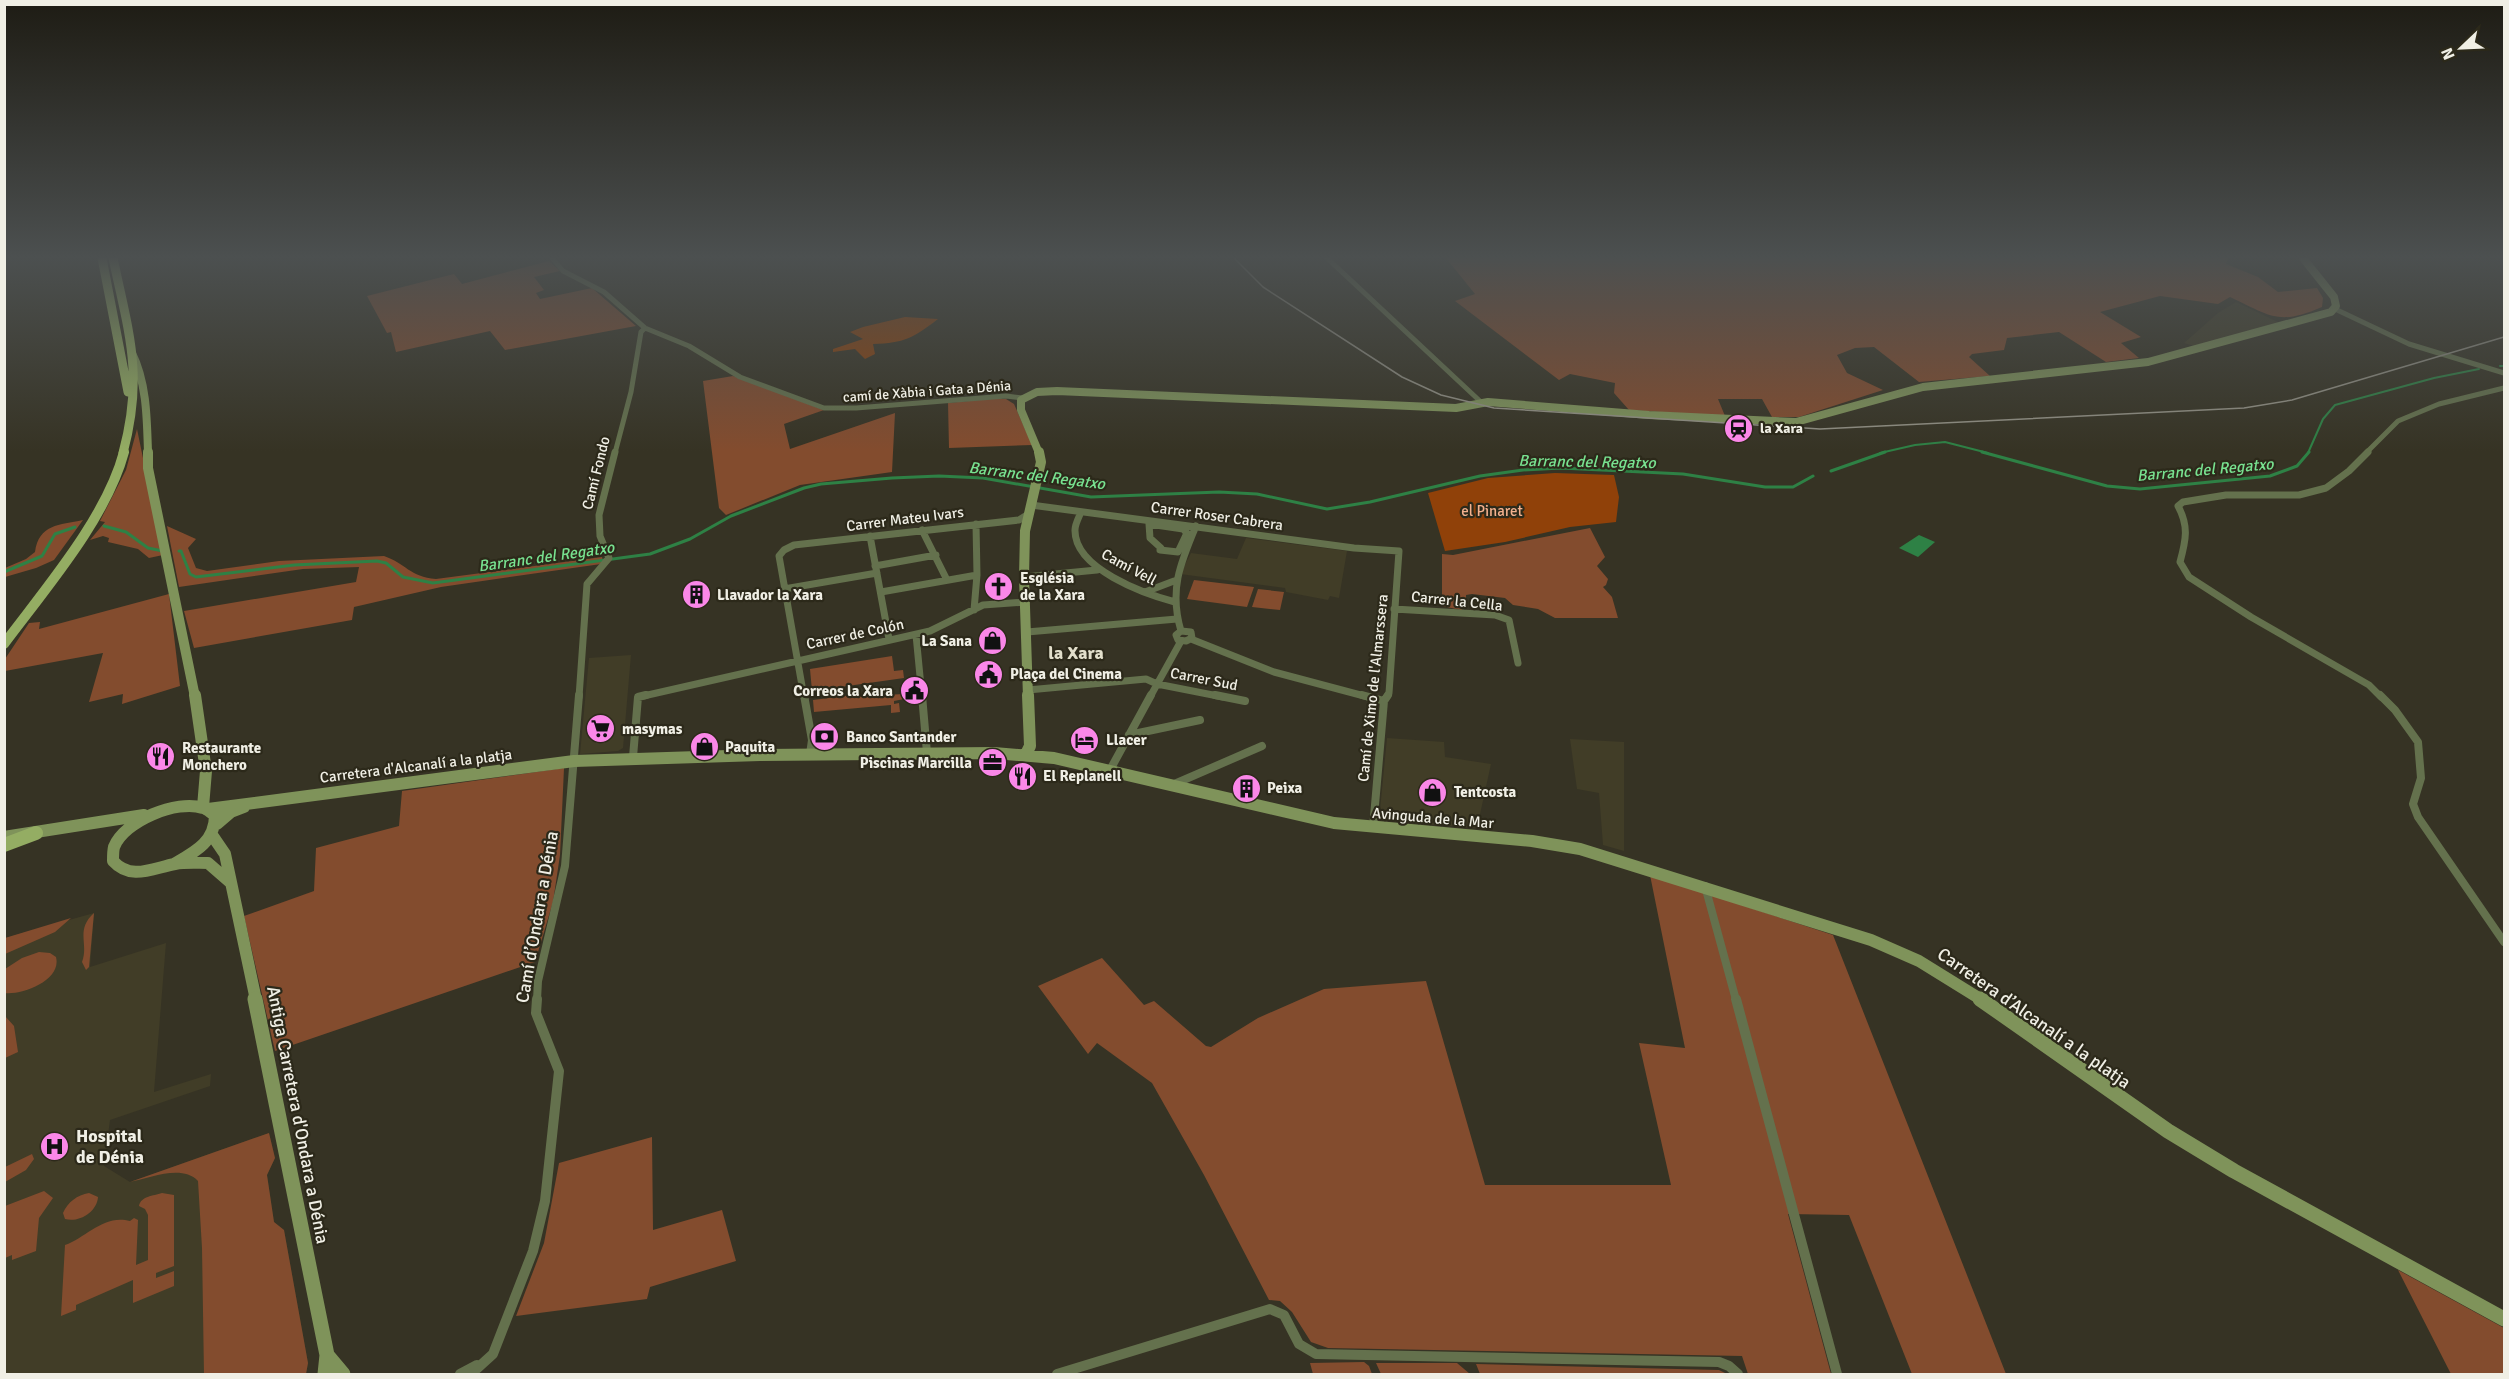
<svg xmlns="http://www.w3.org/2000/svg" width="2509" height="1379" font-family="Signika,sans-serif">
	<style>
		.built { fill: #413d27 }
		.green { fill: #834c2e }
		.forest { fill: #904109 }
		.water { fill: #2e8145 }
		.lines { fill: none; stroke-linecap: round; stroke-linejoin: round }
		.stream-far1 { stroke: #2e8145; stroke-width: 2 }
		.stream { stroke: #2e8145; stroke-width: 3 }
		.street-far3 { stroke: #64714d; stroke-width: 5 }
		.street-far2 { stroke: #64714d; stroke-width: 7 }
		.street-far1 { stroke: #64714d; stroke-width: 8 }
		.street { stroke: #64714d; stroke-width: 10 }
		.secondary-far3 { stroke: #7f935a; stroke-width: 8 }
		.secondary-far2 { stroke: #7f935a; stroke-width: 10 }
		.secondary-far1 { stroke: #7f935a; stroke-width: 12 }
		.secondary { stroke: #7f935a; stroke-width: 15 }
		.primary-far2 { stroke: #94ad63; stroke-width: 9 }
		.primary-far1 { stroke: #94ad63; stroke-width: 10 }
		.primary { stroke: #94ad63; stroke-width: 14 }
		.tram { stroke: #929084; stroke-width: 1.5 }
		.labels { text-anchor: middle; stroke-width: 4.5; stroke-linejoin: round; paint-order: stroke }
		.far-street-label { font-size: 14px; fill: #f0efe5; stroke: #2c291a }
		.far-poi-label { font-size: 14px; font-weight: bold; fill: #f0efe5; stroke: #2c291a; text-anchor: start }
		.street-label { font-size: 15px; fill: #f0efe5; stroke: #2c291a }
		.park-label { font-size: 15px; fill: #f4b18e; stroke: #2c291a }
		.poi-label { font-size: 15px; font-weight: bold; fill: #f0efe5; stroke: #2c291a; text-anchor: start }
		.water-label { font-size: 16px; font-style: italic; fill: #78e290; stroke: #2c291a }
		.quarter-label { font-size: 18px; font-weight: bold; fill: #e2dfcb; stroke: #2c291a }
		.near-street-label { font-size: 18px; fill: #f0efe5; stroke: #2c291a }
		.near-poi-label { font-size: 18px; font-weight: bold; fill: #f0efe5; stroke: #2c291a; text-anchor: start }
	</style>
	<rect width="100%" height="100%" fill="#363324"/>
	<path class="built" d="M 2236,302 L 2280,323 L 2194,346 L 2184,343 L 2218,313 Z
		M 1246,538 L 1347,551 L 1339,598 L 1330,596 L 1328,600 L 1286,592 L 1285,588 L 1180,574 L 1191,553 L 1237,559 Z
		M 631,655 L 623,748 L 618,751 L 580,754 L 589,658 Z
		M 1387,738 L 1444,742 L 1445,757 L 1491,764 L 1477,828 L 1379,820 Z
		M 1570,739 L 1624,742 L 1624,851 L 1603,845 L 1599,793 L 1577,789 Z
		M 94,913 L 90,967 L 166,943 L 154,1092 L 211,1074 L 210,1086 L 110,1120 L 104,1166 L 130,1182 L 269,1133 L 275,1158 L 267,1175 L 274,1222 L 284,1230 L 308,1363 L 306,1374 L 5,1374 L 5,938 Z"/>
	<path class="green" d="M 1446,258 L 2228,258 L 2226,264 L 2258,277 L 2278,292 L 2317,288 L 2323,298 L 2322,307 C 2278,326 2271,316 2230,297 L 2218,304 L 2160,296 L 2100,312 L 2141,337 L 2121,343 L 2139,358 L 2106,362 L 2059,332 L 2007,338 L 2004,350 L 1972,354 L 1969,357 L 1990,376 L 1919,382 L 1874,347 L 1855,348 L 1837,355 L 1847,373 L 1883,390 L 1799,417 L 1772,417 L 1762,399 L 1718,399 L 1725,416 L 1629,410 L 1614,393 L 1615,383 L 1570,374 L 1559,380 L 1455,301 L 1475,294 Z
		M 549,261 L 560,271 L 534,277 L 544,290 L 536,293 L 540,299 L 592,288 L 636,326 L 505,350 L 490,331 L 396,352 L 391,332 L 387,333 L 367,296 L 454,274 L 462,284 Z
		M 733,376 L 824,410 L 784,424 L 790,449 L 895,413 L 892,472 L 800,485 L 726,515 L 719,508 L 703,381 Z
		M 989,399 L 1006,399 L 1014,404 L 1032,445 L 949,448 L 948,403 Z
		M 137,429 L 163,555 L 149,558 L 138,549 L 108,542 L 109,538 L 103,536 L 90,540 L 105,522 L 100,521 L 126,470 Z
		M 83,520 L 54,560 L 36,568 L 5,577 L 5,568 L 26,559 L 35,552 C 39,524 59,525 83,520 Z
		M 167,526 L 196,539 L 188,548 L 196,568 L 207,571 L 279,561 L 384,556 C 405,563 410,577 436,579 L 602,557 L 603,561 L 601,564 L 441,587 L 354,607 L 352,620 L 194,648 L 184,611 L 356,582 L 359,567 L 303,569 L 179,587 Z
		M 1590,528 L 1605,557 L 1597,566 L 1608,579 L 1606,585 L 1603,587 L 1612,597 L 1618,618 L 1555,618 L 1538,609 L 1513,605 L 1505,598 L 1472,594 L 1466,595 L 1466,607 L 1461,610 L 1442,606 L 1442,554 L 1453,555 Z
		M 1194,580 L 1254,587 L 1247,607 L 1187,599 Z
		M 1258,589 L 1284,592 L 1280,610 L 1252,607 Z
		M 169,594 L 180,686 L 122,704 L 123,694 L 89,702 L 103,653 L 5,671 L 5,659 L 29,623 L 40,622 L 39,629 Z
		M 892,656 L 894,671 L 903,670 L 904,678 L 812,691 L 810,669 Z
		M 884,691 L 885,695 L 904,694 L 904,699 L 894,701 L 894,704 L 899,703 L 900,712 L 891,713 L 891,705 L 814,712 L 813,700 Z
		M 564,768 L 560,855 L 553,902 L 535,962 L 275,1051 L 244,916 L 314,891 L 316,848 L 399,826 L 402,791 Z
		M 1650,875 L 1833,935 L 2006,1374 L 1912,1374 L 1849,1215 L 1788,1214 L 1831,1374 L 1748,1374 L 1742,1356 L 1328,1348 L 1311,1342 L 1292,1312 L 1280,1301 L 1269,1300 L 1204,1175 L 1152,1083 L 1097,1043 L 1088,1054 L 1038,986 L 1102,958 L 1144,1005 L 1154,1001 L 1206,1046 L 1211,1047 L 1258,1018 L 1324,989 L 1426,981 L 1485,1185 L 1671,1185 L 1639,1043 L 1685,1048 Z
		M 94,913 L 89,967 L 86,970 L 82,962 C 89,944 75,930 94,913 Z
		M 71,918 L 55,932 L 5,954 L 5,938 Z
		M 39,952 L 50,953 L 56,957 C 62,980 23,995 5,993 L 5,969 L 22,958 Z
		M 5,1016 L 14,1026 L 18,1052 L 5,1058 Z
		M 269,1133 L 275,1158 L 267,1175 L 274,1222 L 284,1230 L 308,1363 L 306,1374 L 204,1374 L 202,1248 L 198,1181 C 182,1164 150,1178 130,1182 Z
		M 652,1137 L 653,1230 L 722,1210 L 736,1261 L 650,1287 L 647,1299 L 516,1316 L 544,1243 L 559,1163 Z
		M 32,1154 L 34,1159 L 26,1170 L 5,1182 L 5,1167 Z
		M 44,1191 L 53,1198 L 39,1218 L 36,1251 L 12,1260 L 12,1255 L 5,1258 L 5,1206 Z
		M 89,1193 L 98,1197 C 97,1212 79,1223 65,1219 L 63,1213 C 68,1202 77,1195 89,1193 Z
		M 162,1193 L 174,1195 L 174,1266 L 156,1273 L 156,1278 L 174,1271 L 174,1286 L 133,1303 L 133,1280 L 76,1305 L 76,1310 L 61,1316 L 65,1245 C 87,1237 104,1214 130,1221 L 134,1218 L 138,1220 L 136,1265 L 148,1260 L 148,1215 L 145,1209 L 139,1206 C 141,1196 153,1196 162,1193 Z
		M 2398,1270 L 2504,1328 L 2504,1374 L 2451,1374 Z
		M 1364,1362 L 1369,1366 L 1372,1374 L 1313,1374 L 1310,1363 Z
		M 1376,1363 L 1457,1363 L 1470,1374 L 1381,1374 Z
		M 1476,1364 L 1719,1370 L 1727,1374 L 1480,1374 Z"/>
	<path class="forest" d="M 905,317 L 938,319 C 913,338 905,343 873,344 L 875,354 L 865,359 L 855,349 L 833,352 L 833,349 L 863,339 L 850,332 L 863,327 Z
		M 1555,473 L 1614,475 L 1619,497 L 1616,522 L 1570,527 L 1505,542 L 1445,551 L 1428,493 L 1488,478 Z"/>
	<path class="water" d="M 1919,535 L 1935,542 L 1918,557 L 1899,548 Z"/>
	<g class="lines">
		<path class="stream-far1" d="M 2500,366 L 2504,366
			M 1880,453 L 1915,445 L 1945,442 L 1988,453
			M 2308,453 L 2323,419 L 2335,405 L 2434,378 L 2479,369"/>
		<path class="stream" d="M 1982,452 L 2107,486 L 2140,489 L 2270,476 L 2297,466 L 2309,452
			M 1831,471 L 1885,452
			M 104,526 L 126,532 L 148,548 L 163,551
			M 179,551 L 181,551 L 190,574 L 196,577 L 294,565 L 377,561 L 386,563 L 403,577 L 433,583 L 650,554 L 690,539 L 731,516 L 804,488 L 821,484 L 892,478 L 939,476 L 983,478 L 1091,497 L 1219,492 L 1257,494 L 1327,509 L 1370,502 L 1480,476 L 1523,470 L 1561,468 L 1683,474 L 1765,487 L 1793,487 L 1813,476
			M 4,572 L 42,556 L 55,534 L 75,527"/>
		<path class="street-far3" d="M 552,258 L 563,271 L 604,292 L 645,328 L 689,346 L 740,377 L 824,408 L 856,408 L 1006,396 L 1023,398
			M 1327,258 L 1482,403
			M 2335,309 L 2409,344 L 2504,373
			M 615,453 L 631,392 L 641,332 L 645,328
			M 2366,453 L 2398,421 L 2439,404 L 2504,388"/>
		<path class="street-far2" d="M 2368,452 L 2349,471 L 2326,488 L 2299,495 L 2226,495 L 2183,502 L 2178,506 C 2189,526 2186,540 2180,562 L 2189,577 L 2251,617 L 2369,685 L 2381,697
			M 1031,505 L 1354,548 L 1399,551 L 1389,693 L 1387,697
			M 1081,512 C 1079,517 1075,524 1075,530 C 1074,569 1145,594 1175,602
			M 1149,524 L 1183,529 L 1187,533 L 1178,552 L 1160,550 L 1161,548 L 1150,538 Z
			M 922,530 L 947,580
			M 870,536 L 889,639
			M 875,566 L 936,555
			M 1024,577 L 1097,570
			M 784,589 L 877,573
			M 881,592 L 977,575
			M 1145,592 L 1174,581
			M 1394,609 L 1495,615 L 1509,620 L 1518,663
			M 974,610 L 977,575 L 976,524
			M 1181,631 C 1169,590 1180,564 1196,526
			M 1181,631 L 1191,632 L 1192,638 L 1186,641 L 1178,640 L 1176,635 Z
			M 1027,632 L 1177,619
			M 916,635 L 922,697
			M 1191,639 L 1274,672 L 1368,697
			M 1028,690 L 1146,679 L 1157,684 L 1223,697
			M 579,697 L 587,584 L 609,558 L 600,536 L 599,515 L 615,452
			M 639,697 L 930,631 L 983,605 L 1026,602
			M 804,697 L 779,556 L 784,550 L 794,545 L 1019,520 L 1027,515
			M 1150,697 L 1181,641"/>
		<path class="street-far1" d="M 804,695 L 812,740 L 810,754
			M 922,695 L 927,753
			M 1215,695 L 1245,701
			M 1362,695 L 1384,701
			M 2380,695 L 2395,710 L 2418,742 L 2421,778 L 2413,804 L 2418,817 L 2504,942
			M 1129,735 L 1200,720
			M 633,757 L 638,697 L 646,695
			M 1110,770 L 1151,695
			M 1172,785 L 1262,746
			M 1373,828 L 1384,701 L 1388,695
			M 1705,886 L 1736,1000
			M 537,1000 L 538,981 L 565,866 L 579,695"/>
		<path class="street" d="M 1736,999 L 1837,1374
			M 460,1374 L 477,1365
			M 471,1374 L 493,1354 L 533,1251 L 545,1201 L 559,1071 L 536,1013 L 537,999
			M 1057,1374 L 1270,1309 L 1284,1315 L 1299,1344 L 1316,1354 L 1719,1362 L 1729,1366 L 1738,1374"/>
		<path class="secondary-far3" d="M 132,353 C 147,383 147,421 148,453
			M 1039,453 L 1021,410 L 1021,400 L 1037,392 L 1057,391 L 1456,408 L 1488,402 L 1649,415 L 1796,422 L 1923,387 L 2148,362 L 2331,312 L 2336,306 L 2334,297 L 2303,258"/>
		<path class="secondary-far2" d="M 148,452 L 148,468 L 195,697
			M 1028,697 L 1024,577 L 1025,531 L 1041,462 L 1039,452"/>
		<path class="secondary-far1" d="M 195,695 L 206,771 L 203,807
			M 1026,754 L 1030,746 L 1028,695
			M 208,809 L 574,761 L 760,755 L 994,753 L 1054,758 L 1334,823 L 1532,841 L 1580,849 L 1871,940 L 1919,961 L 1982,1000
			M 217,824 L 231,812 L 244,807
			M 212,835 L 225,854 L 256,1000
			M 4,837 L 144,815
			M 174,864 C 195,852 215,842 215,815 C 211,813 207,809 203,808 C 177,799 124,821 114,847 C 113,851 113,857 113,861 C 131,881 153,868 175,864 C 186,862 197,863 208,863 L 231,883"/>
		<path class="secondary" d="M 255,999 L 327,1355 L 325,1374
			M 1980,999 L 2168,1131 L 2234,1171 L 2504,1319
			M 327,1355 L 343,1374"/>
		<path class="primary-far2" d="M 102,258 L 128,392
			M 113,258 C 129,334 144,375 123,453"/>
		<path class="primary-far1" d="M 4,644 C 45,589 106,519 124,452"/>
		<path class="primary" d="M 4,845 L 36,833"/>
		<path class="tram" d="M 1234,258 L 1263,287 L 1402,377 L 1441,395 L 1494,408 L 1820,429 L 2244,408 L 2292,400 L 2504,337"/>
	</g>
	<linearGradient id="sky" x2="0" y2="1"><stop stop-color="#1e1c14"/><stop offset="0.57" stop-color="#4c5050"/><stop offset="1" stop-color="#4c5050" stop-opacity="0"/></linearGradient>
	<rect width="2509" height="451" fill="url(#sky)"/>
	<defs>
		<symbol id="station-disc" viewBox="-11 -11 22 22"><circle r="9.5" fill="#fa87e8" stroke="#2c291a"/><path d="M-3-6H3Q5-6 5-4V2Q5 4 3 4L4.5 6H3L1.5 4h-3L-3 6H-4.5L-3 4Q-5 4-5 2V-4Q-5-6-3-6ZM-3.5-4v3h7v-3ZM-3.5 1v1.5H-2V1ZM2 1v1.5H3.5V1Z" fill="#111"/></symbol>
		<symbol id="church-disc" viewBox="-11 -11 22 22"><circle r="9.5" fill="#fa87e8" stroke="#2c291a"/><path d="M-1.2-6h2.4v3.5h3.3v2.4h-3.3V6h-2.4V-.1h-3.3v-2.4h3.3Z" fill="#111"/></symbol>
		<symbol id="building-disc" viewBox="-11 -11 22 22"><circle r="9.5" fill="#fa87e8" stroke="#2c291a"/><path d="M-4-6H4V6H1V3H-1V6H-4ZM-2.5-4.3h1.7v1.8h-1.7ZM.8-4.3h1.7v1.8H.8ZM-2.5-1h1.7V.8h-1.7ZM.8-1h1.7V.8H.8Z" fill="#111"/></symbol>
		<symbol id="shop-disc" viewBox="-11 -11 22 22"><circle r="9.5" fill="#fa87e8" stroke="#2c291a"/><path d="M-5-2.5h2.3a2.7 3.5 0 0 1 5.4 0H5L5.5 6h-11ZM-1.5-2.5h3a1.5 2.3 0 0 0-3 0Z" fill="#111"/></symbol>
		<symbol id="civic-disc" viewBox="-11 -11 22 22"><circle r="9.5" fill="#fa87e8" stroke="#2c291a"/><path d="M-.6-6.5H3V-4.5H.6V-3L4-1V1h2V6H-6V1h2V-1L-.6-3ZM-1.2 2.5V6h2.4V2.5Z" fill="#111"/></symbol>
		<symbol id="supermarket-disc" viewBox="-11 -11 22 22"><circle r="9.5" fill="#fa87e8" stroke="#2c291a"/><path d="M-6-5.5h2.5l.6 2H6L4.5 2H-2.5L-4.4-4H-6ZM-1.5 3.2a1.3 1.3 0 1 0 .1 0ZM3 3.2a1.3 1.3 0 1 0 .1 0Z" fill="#111"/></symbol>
		<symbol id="bank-disc" viewBox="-11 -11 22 22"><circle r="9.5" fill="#fa87e8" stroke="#2c291a"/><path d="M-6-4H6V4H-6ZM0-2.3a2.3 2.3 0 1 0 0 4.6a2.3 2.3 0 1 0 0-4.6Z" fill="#111"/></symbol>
		<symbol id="hotel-disc" viewBox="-11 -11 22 22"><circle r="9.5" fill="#fa87e8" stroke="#2c291a"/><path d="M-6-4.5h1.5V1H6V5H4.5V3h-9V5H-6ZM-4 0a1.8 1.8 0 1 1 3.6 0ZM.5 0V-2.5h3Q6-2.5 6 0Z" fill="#111"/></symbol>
		<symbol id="restaurant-disc" viewBox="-11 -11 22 22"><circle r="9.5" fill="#fa87e8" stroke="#2c291a"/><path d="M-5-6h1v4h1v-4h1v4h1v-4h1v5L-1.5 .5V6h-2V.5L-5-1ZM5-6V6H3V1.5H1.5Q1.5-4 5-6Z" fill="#111"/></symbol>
		<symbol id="office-disc" viewBox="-11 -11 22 22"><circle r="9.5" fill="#fa87e8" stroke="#2c291a"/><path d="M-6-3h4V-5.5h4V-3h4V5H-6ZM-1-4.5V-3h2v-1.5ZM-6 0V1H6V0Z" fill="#111"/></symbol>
		<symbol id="hospital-disc" viewBox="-11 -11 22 22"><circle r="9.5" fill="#fa87e8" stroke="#2c291a"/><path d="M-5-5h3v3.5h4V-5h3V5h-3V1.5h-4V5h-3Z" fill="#111"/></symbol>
	</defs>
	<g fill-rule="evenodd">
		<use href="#station-disc" x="1722" y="412" width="33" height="33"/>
		<use href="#church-disc" x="982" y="570" width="33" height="33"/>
		<use href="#building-disc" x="680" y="578" width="33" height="33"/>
		<use href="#shop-disc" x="976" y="624" width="33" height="33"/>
		<use href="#civic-disc" x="972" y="658" width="33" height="33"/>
		<use href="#civic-disc" x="898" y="674" width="33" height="33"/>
		<use href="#supermarket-disc" x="584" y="712" width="33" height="33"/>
		<use href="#bank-disc" x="808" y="720" width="33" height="33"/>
		<use href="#hotel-disc" x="1068" y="724" width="33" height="33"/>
		<use href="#shop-disc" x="688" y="730" width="33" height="33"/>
		<use href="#restaurant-disc" x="144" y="740" width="33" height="33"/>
		<use href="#office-disc" x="976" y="746" width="33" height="33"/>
		<use href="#restaurant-disc" x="1006" y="760" width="33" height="33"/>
		<use href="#building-disc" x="1230" y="772" width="33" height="33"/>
		<use href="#shop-disc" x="1416" y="776" width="33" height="33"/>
		<use href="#hospital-disc" x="38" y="1130" width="33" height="33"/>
	</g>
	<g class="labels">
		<g class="far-street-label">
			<text transform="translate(927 391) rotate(-4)" y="5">camí de Xàbia i Gata a Dénia</text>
		</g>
		<g class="far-poi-label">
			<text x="1760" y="433">la Xara</text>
		</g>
		<g class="street-label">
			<text transform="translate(596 473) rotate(-76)" y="5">Camí Fondo</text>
			<text transform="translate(1217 516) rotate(8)" y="5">Carrer Roser Cabrera</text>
			<text transform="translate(905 519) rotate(-7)" y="5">Carrer Mateu Ivars</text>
			<text transform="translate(1129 567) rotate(28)" y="5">Camí Vell</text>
			<text transform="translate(1457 601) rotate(6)" y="5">Carrer la Cella</text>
			<text transform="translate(855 634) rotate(-12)" y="5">Carrer de Colón</text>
			<text transform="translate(1204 679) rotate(11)" y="5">Carrer Sud</text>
			<text transform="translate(1373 688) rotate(-84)" y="5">Camí de Ximo de l'Almarssera</text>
			<text transform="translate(416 766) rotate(-7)" y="5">Carretera d'Alcanalí a la platja</text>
			<text transform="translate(1433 818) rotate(5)" y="5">Avinguda de la Mar</text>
		</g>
		<g class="park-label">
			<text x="1492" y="516">el Pinaret</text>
		</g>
		<g class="poi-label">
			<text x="1020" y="583">Església<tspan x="1020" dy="17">de la Xara</tspan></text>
			<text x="717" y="600">Llavador la Xara</text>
			<text x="972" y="646" text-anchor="end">La Sana</text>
			<text x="1010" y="679">Plaça del Cinema</text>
			<text x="893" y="696" text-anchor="end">Correos la Xara</text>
			<text x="622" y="734">masymas</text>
			<text x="846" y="742">Banco Santander</text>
			<text x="1106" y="745">Llacer</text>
			<text x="725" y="752">Paquita</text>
			<text x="182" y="753">Restaurante<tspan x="182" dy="17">Monchero</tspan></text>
			<text x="972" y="768" text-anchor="end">Piscinas Marcilla</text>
			<text x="1043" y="781">El Replanell</text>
			<text x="1267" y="793">Peixa</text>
			<text x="1454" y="797">Tentcosta</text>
		</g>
		<g class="water-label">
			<text transform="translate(1587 461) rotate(1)" y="6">Barranc del Regatxo</text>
			<text transform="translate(2205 469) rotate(-5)" y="6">Barranc del Regatxo</text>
			<text transform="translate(1037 475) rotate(7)" y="6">Barranc del Regatxo</text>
			<text transform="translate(546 556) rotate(-8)" y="6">Barranc del Regatxo</text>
		</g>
		<g class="quarter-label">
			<text x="1076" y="659">la Xara</text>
		</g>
		<g class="near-street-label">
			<text transform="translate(537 917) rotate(-80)" y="6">Camí d’Ondara a Dénia</text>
			<text transform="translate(2034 1018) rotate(35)" y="6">Carretera d’Alcanalí a la platja</text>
			<text transform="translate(298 1115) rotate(79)" y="6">Antiga Carretera d'Ondara a Dénia</text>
		</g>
		<g class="near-poi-label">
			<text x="76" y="1142">Hospital<tspan x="76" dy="21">de Dénia</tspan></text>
		</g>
	</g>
	<rect width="2509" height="1379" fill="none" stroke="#f0efe5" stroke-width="12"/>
	<g transform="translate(2461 48) rotate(247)" stroke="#2c291a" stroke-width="4.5" paint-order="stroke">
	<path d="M0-4.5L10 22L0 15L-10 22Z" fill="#f0efe5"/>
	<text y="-9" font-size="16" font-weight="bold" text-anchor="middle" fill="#f0efe5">N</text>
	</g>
</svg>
